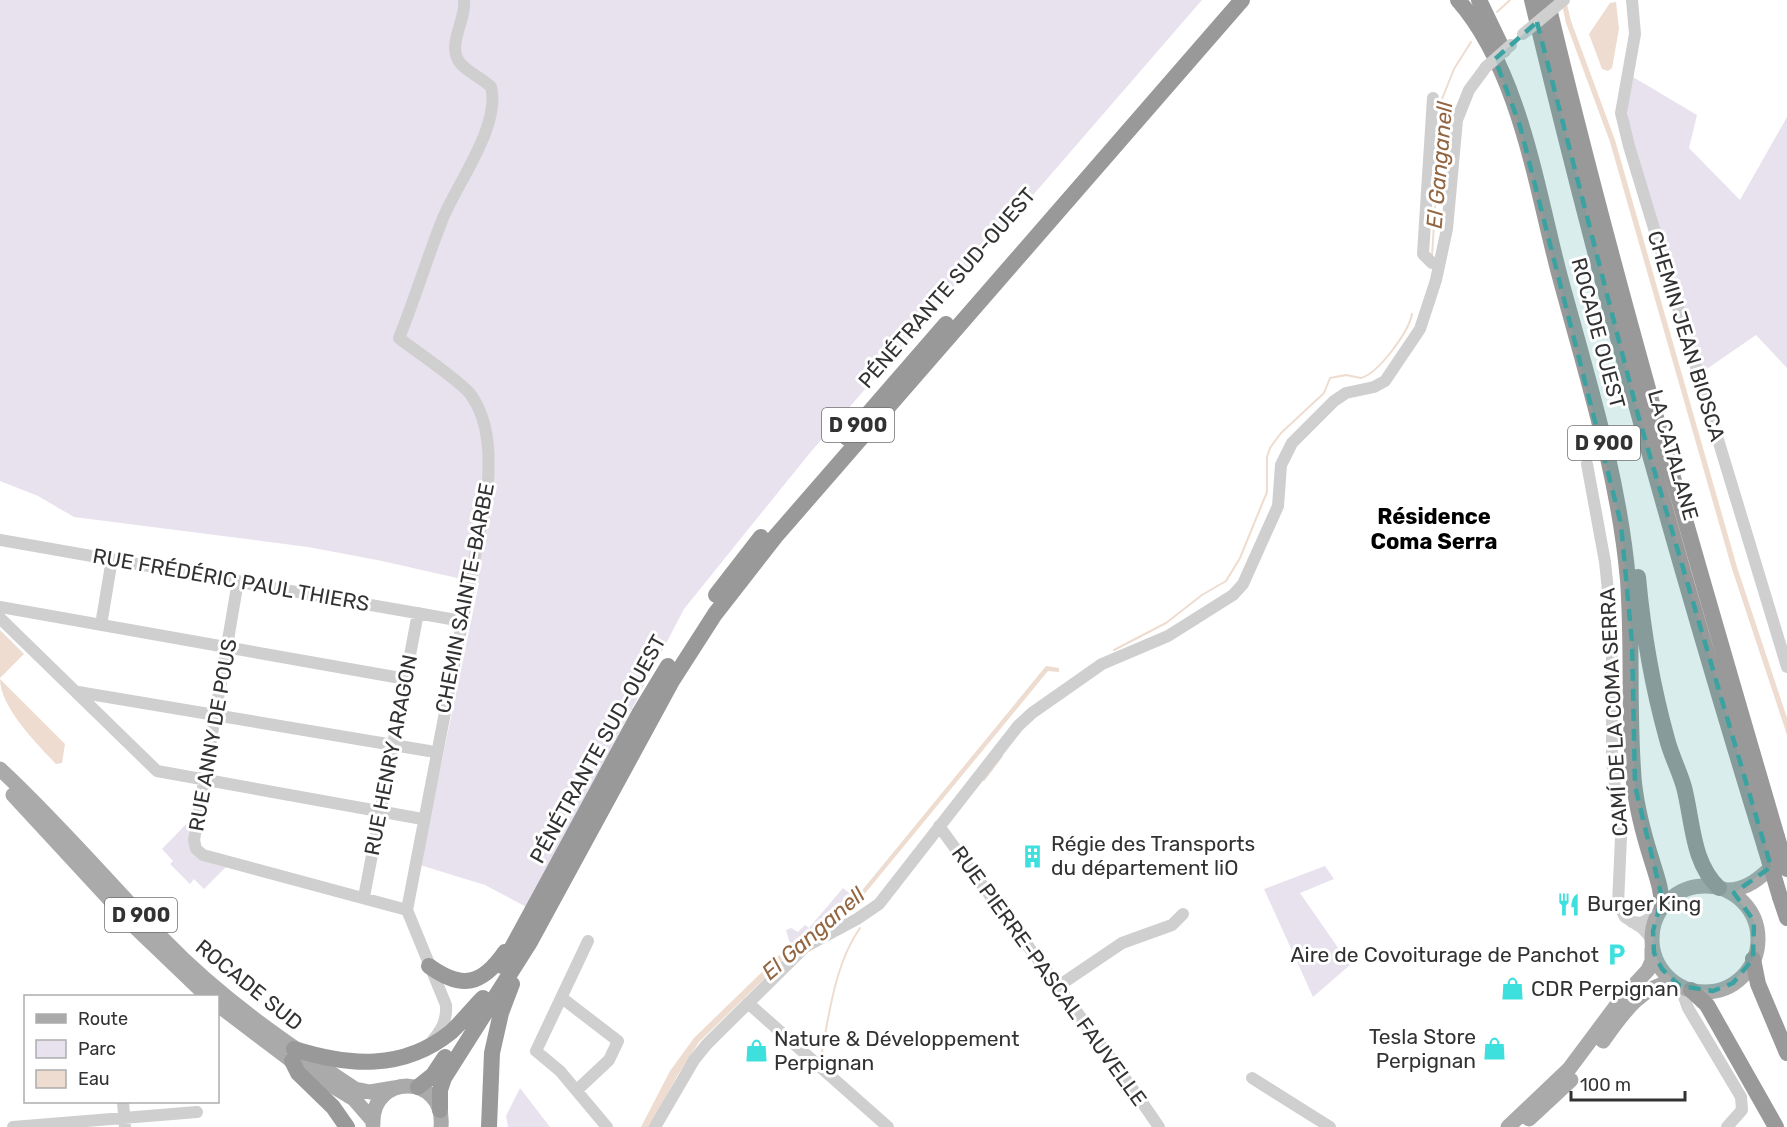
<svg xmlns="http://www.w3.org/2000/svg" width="1787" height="1127" font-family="Rubik,sans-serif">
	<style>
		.green { fill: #e8e2ee }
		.water { fill: #eddccf }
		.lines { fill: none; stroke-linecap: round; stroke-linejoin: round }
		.stream { stroke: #eddccf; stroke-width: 2 }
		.minor { stroke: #cfcfcf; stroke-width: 12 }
		.major { stroke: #aaa; stroke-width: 15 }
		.highway { stroke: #999; stroke-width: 16 }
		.minor-bridge { stroke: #cfcfcf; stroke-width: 12 }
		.highway-bridge { stroke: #999; stroke-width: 16 }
		.marked { fill: #3aa3a1; fill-opacity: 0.2; stroke: #3aa3a1; stroke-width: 4.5; stroke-dasharray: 12 8; stroke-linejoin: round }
		.labels { text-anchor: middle; stroke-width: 6; stroke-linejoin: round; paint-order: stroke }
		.shield { fill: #fff; stroke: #707070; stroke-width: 1.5 }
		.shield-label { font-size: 20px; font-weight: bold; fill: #323232 }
		.street-label { font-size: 21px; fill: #323232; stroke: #fff }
		.poi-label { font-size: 21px; fill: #323232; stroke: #fff; text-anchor: start }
		.water-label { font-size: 22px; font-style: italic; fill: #936642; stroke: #fff }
		.neighbourhood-label { font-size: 22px; font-weight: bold; fill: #000; stroke: #fff }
	</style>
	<rect width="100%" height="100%" fill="#fff"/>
	<path class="green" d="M 0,0 L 1202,0 L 809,454 L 684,609 L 528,908 L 485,885 L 420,865 L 479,583 L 382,561 L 308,547 L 74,517 L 38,496 L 0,481 Z
		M 1633,77 L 1697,115 L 1689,148 L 1740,200 L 1787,117 L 1787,368 L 1756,335 L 1701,373 L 1629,131 L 1627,107 Z
		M 191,819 C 184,856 192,859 226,867 L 204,889 L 194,879 L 190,884 L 170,864 L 173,861 L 162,849 Z
		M 1325,866 L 1334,879 L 1300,893 L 1350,965 L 1313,997 L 1264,889 Z
		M 843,888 L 853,896 L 790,944 L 786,930 L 791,928 L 798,932 L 805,925 L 809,928 Z
		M 520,1088 L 550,1127 L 508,1127 L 506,1116 Z"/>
	<path class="water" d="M 1561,0 L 1566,0 L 1571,21 L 1615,140 L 1737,567 L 1787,718 L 1787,735 L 1732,569 L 1610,142 L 1566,23 Z
		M 1616,2 L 1619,29 L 1612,68 L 1608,71 L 1602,69 L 1589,34 L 1610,3 Z
		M 0,630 L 24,654 L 0,678 Z
		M 1046,666 L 1059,668 L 1059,672 L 1048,671 L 858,902 L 804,940 L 699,1042 L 677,1076 L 650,1127 L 641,1127 L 670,1071 L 694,1038 L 800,935 L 855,899 Z
		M 0,679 L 65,744 L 62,763 L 56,764 C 37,744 0,707 0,679 Z"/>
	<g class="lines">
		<path class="stream" d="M 1497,12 L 1510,0
			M 1432,256 L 1442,99 L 1454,69 L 1471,42
			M 1114,650 L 1166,623 L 1202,595 L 1226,581 L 1240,558 L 1267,492 L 1267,457 L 1270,448 L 1281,433 L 1324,393 L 1330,378 L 1346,375 L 1361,378 C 1379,373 1409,331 1412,314
			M 984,780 L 1002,756
			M 821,1057 C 829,1015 835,963 860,928"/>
		<path class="minor" d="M 1632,0 L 1635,34 L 1621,113 L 1629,146 L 1787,667
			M 1433,98 L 1423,254 L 1432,263 L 1440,262
			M 1587,464 L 1605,562 L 1612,629 L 1612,761 L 1621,837 L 1618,904 L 1625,917 L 1642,928 L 1652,939
			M 0,540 L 462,621
			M 238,581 L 194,840 L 196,849 L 203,855 L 407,910
			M 0,607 L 406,679
			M 0,618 L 157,771 L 417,818
			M 101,625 L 112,559
			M 78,692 L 429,751
			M 939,826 C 1012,927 1089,1024 1159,1127
			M 364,897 L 418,613
			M 407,910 L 487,494 C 490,462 491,423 471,395 C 462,382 415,351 399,338 C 415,299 427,258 443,218 C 458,182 501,125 491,87 C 482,78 469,73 461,64 C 445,46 467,20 464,0
			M 407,910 L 446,1005 C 447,1020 442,1029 433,1040
			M 1632,922 L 1641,923 L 1658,914
			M 588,941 L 536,1051 L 560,1071 L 607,1127
			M 1680,986 L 1688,1008 L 1741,1097 L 1742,1110 L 1727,1127
			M 1057,987 L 1122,943 L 1172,925 L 1183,914
			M 562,998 L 618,1041 L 609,1060 L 577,1090
			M 748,1003 L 888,1127
			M 1252,1078 L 1330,1127
			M 123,1102 L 125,1127
			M 13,1127 L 197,1112
			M 655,1127 L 694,1060 L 707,1044 L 805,947 L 857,919 L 879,904 L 1018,726 L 1032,713 L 1102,664 L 1168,636 L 1233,595 L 1243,584 L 1278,506 L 1281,465 L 1292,443 L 1334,401 L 1346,393 L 1374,387 L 1385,381 L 1420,329 L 1436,280 L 1447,229 L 1457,120 L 1469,90 L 1486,67"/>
		<path class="major" d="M 0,769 C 58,823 109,883 164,940 C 221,999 287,1044 355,1089 L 370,1092 L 394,1088
			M 13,795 L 135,927 L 207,996
			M1652 939a53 53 0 1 1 106 0a53 53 0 1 1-106 0Z
			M 1727,890 C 1749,890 1763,875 1778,861
			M 218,1005 L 292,1061 L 354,1099 L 373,1121
			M 1603,1041 C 1621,1016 1641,985 1674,982
			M 1529,1119 L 1571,1080
			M 373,1124 C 371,1073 446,1073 441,1127
			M 1508,1127 L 1569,1069 L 1622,998 L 1648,970 L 1652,961 L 1652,948"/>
		<path class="highway" d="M 1458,0 C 1520,71 1536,187 1560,277 C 1587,377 1619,477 1628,580 C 1633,648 1628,715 1634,783 C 1637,810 1644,836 1652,861 C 1657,877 1662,891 1662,907
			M 1479,0 L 1503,50
			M 1532,0 C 1600,285 1679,567 1765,847
			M 1547,0 C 1614,282 1696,559 1777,837
			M 847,438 L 946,324
			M 1638,577 C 1643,632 1652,685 1667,739 C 1671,755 1679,770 1684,787 C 1693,822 1692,863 1719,888
			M 716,595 L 761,537
			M 1780,897 L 1787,918
			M 1753,959 L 1758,984 L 1787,1053
			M 429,966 C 462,990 482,985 505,952
			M 502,966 L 639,714 L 668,666
			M 1691,990 L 1707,1005 L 1776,1127
			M 294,1049 C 348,1066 403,1071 451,1032 C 462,1022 472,1009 483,998
			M 292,1061 L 298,1073 L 333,1107 L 347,1127
			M 418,1087 L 433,1075 L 445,1057
			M 440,1110 L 440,1090 L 444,1078 L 530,942 L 672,681 L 715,614 L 775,537 L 1242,0
			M 489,1127 L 492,1053 L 501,1013 L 512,984"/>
		<path class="minor-bridge" d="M 1523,34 L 1564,0
			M 1486,67 L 1511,45"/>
		<path class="highway-bridge" d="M 1777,837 L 1787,869
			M 1765,847 L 1780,897"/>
	</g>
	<path class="marked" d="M 1537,22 L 1638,415 L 1771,867 L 1734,893 L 1754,921 L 1753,959 L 1733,983 L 1713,991 L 1680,986 L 1662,969 L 1654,953 L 1653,931 L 1662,898 L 1635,786 L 1632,643 L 1621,524 L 1520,126 L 1495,59 Z"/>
	<defs>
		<symbol id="building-bare" viewBox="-9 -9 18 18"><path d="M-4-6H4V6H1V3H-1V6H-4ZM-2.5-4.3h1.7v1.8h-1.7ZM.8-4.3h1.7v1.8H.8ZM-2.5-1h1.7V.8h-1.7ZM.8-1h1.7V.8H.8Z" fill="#3ee0dd" stroke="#fff" stroke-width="2.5" paint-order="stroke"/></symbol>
		<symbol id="restaurant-bare" viewBox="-9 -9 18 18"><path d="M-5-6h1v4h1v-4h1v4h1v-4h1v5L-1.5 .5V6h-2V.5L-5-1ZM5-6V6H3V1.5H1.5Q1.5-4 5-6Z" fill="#3ee0dd" stroke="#fff" stroke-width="2.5" paint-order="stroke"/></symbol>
		<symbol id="parking-bare" viewBox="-9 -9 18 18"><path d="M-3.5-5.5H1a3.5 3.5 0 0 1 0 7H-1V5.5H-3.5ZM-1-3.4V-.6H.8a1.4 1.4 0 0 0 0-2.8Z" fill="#3ee0dd" stroke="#fff" stroke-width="2.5" paint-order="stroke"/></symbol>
		<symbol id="shop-bare" viewBox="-9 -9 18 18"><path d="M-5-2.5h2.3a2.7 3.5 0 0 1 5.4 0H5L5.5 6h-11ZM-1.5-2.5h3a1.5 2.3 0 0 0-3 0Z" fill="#3ee0dd" stroke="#fff" stroke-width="2.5" paint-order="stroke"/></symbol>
	</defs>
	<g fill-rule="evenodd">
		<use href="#building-bare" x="1016" y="840" width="33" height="33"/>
		<use href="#restaurant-bare" x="1552" y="888" width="33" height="33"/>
		<use href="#parking-bare" x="1600" y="938" width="33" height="33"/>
		<use href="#shop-bare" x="1496" y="972" width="33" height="33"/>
		<use href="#shop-bare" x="1478" y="1032" width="33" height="33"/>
		<use href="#shop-bare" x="740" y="1034" width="33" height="33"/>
	</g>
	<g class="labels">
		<g class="shield">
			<rect x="822" y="408" width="72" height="34" rx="4.5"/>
			<rect x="1568" y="426" width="72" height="34" rx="4.5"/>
			<rect x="105" y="898" width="72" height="34" rx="4.5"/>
		</g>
		<g class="shield-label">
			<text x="858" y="432">D 900</text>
			<text x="1604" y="450">D 900</text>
			<text x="141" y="922">D 900</text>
		</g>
		<g class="street-label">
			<text transform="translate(947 288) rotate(-49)" y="7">PÉNÉTRANTE SUD-OUEST</text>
			<text transform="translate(1598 333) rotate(75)" y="7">ROCADE OUEST</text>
			<text transform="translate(1686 336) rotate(73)" y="7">CHEMIN JEAN BIOSCA</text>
			<text transform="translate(1673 455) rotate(74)" y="7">LA CATALANE</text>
			<text transform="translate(231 580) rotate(10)" y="7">RUE FRÉDÉRIC PAUL THIERS</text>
			<text transform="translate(465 598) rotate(-79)" y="7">CHEMIN SAINTE-BARBE</text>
			<text transform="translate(1614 712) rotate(-93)" y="7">CAMÍ DE LA COMA SERRA</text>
			<text transform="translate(213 735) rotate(-80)" y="7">RUE ANNY DE POUS</text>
			<text transform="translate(598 749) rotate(-61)" y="7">PÉNÉTRANTE SUD-OUEST</text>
			<text transform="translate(391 755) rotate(-79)" y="7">RUE HENRY ARAGON</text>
			<text transform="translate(1049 976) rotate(54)" y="7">RUE PIERRE-PASCAL FAUVELLE</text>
			<text transform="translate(249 985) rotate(39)" y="7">ROCADE SUD</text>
		</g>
		<g class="poi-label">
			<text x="1051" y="851">Régie des Transports<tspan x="1051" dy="24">du département liO</tspan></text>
			<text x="1587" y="911">Burger King</text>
			<text x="1599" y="962" text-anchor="end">Aire de Covoiturage de Panchot</text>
			<text x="1531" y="996">CDR Perpignan</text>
			<text x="1476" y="1044" text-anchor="end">Tesla Store<tspan x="1476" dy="24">Perpignan</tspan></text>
			<text x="774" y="1046">Nature &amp; Développement<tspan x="774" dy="24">Perpignan</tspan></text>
		</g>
		<g class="water-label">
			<text transform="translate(1439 165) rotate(-85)" y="8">El Ganganell</text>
			<text transform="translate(813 933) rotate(-41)" y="8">El Ganganell</text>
		</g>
		<g class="neighbourhood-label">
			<text x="1434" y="524">Résidence<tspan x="1434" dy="25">Coma Serra</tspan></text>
		</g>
	</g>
	<rect x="24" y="995" width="195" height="108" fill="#ffffff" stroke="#adadad" stroke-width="1.5"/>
	<rect x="36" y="1014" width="30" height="9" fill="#aaaaaa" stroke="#adadad" stroke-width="1.5"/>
	<text x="78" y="1025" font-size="18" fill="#323232">Route</text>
	<rect x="36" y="1040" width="30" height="18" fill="#e8e2ee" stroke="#adadad" stroke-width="1.5"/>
	<text x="78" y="1055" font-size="18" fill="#323232">Parc</text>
	<rect x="36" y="1070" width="30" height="18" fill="#eddccf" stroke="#adadad" stroke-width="1.5"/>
	<text x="78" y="1085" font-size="18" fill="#323232">Eau</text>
	<path d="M1571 1091v9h114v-9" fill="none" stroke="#323232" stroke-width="3"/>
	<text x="1580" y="1091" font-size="18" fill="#323232" stroke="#ffffff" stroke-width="4.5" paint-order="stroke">100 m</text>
</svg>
